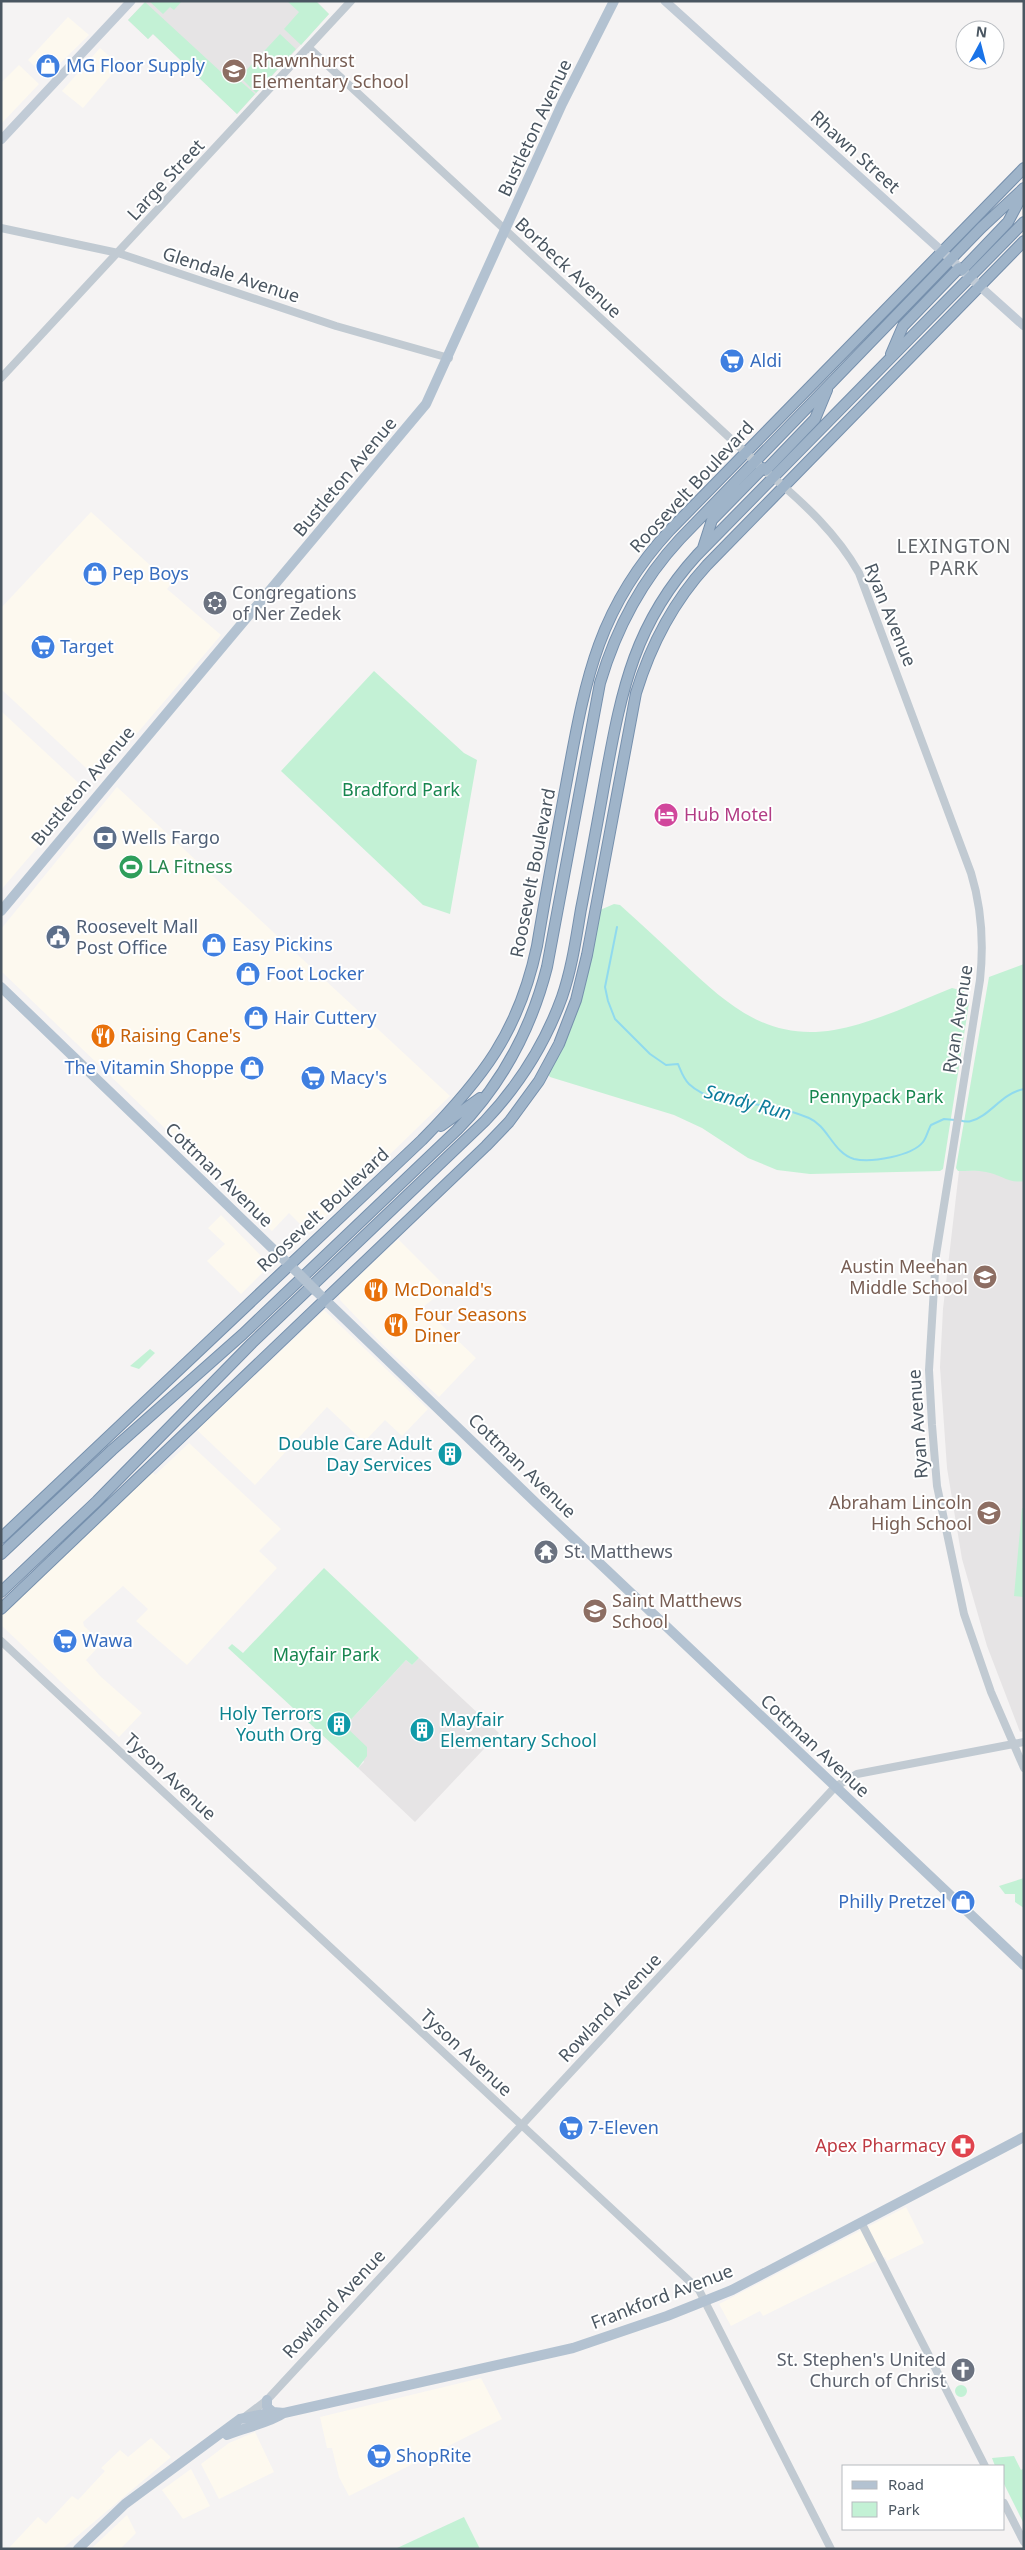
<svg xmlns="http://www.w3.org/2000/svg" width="1025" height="2550" font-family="'Noto Sans',sans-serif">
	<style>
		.commercial { fill: #fdf9ef }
		.education { fill: #e6e4e5 }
		.green { fill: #c3f1d5 }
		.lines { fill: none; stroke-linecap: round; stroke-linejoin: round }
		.stream { stroke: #90daee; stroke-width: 2 }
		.trunk-casing { stroke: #7690ad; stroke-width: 12 }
		.tertiary { stroke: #c1cad2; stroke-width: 8 }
		.secondary { stroke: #c1cbd6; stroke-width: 9 }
		.primary { stroke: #b3c2d1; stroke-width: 10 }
		.trunk { stroke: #9fb4c9; stroke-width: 10 }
		.primary-bridge { stroke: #b3c2d1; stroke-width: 10 }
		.labels { text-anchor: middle; stroke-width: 4; stroke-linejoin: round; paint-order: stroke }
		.education-label { font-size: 18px; fill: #785e54; stroke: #fff; text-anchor: start }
		.shop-label { font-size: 18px; fill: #366cbe; stroke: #fff; text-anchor: start }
		.street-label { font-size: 18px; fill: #4a5661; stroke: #fff }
		.worship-label { font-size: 18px; fill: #5b616d; stroke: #fff; text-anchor: start }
		.park-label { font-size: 18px; fill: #17864f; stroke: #fff }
		.hotel-label { font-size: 18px; fill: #b23c85; stroke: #fff; text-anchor: start }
		.service-label { font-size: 18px; fill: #4e5e75; stroke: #fff; text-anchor: start }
		.leisure-label { font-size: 18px; fill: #27864d; stroke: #fff; text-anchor: start }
		.food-label { font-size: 18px; fill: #c56008; stroke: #fff; text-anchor: start }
		.culture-label { font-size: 18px; fill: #0d838f; stroke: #fff; text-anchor: end }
		.health-label { font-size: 18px; fill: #be3a42; stroke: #fff; text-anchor: end }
		.neighbourhood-label { font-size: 19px; letter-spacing: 1px; fill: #5f6368; stroke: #fff }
		.water-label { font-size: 19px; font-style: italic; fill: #0c7c9b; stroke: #fff }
	</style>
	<rect width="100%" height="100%" fill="#f5f3f3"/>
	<path class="commercial" d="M 68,17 L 89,35 L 46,77 L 28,60 Z
		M 100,48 L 115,61 L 110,67 L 113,73 L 83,108 L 62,91 Z
		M 19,65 L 39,84 L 1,124 L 1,83 Z
		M 91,512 L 171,584 L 167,589 L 221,635 L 98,779 L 1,689 L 1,608 Z
		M 1,711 L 86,790 L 1,890 Z
		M 117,787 L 450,1096 L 309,1233 L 289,1213 L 272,1231 L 1,971 L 1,929 Z
		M 221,1215 L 270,1265 L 241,1294 L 207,1261 L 225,1244 L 208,1228 Z
		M 398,1239 L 447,1288 L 423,1307 L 476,1358 L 439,1397 L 383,1345 L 340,1300 L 339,1295 Z
		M 324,1310 L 428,1409 L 402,1436 L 385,1420 L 364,1442 L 327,1407 L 255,1485 L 197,1430 Z
		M 189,1443 L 281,1529 L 259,1551 L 277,1568 L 187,1665 L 136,1621 L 148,1609 L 123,1586 L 83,1622 L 84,1626 L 102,1643 L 86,1660 L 100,1676 L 142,1713 L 119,1737 L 1,1625 L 1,1614 L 151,1471 L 155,1475 Z
		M 906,2207 L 924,2243 L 887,2261 L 885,2257 L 873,2262 L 763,2316 L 760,2311 L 731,2326 L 719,2304 Z
		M 481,2378 L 502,2419 L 349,2496 L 339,2477 L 332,2448 L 327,2448 L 320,2417 Z
		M 255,2432 L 274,2472 L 219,2499 L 201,2464 L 229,2443 Z
		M 151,2438 L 171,2457 L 62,2549 L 8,2549 L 38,2517 L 46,2524 L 72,2496 L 78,2500 L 105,2471 L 101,2468 L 120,2450 L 128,2457 Z
		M 191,2469 L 210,2506 L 183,2519 L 162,2490 Z
		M 127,2515 L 136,2533 L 120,2549 L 91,2549 Z"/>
	<path class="education" d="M 146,1 L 316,1 L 329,14 L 237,114 L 153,34 L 148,39 L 128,20 Z
		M 985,1170 L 1024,1180 L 1024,1731 L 1020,1732 L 987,1646 L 962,1559 L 947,1468 L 940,1367 L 943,1309 L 959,1171 Z
		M 419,1658 L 499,1733 L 415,1822 L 358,1768 L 364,1762 L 345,1726 L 406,1660 L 412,1665 Z"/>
	<path class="green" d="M 149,1 L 182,1 L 174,10 L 170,7 L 163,14 Z
		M 287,1 L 316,1 L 329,14 L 301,45 L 284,29 L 299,12 Z
		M 145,2 L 233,83 L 237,78 L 255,94 L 237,114 L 153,34 L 148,39 L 128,20 Z
		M 280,34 L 296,49 L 256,93 L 240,77 Z
		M 374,671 L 464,753 L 477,760 L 450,914 L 423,905 L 281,771 Z
		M 614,904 L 620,905 C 642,925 663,944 684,964 C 729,1006 768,1041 834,1030 C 874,1023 914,1003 952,988 L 964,991 L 969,1003 L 943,1169 L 940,1171 L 810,1174 L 777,1170 L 748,1158 L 702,1128 L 674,1115 L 550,1077 L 548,1074 L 600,910 Z
		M 1024,964 L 1024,1181 C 1009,1184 1000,1174 986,1172 C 977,1170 967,1171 958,1171 L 956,1168 L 989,977 Z
		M 150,1349 L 155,1353 L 139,1369 L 130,1366 Z
		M 1022,1508 L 1024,1508 L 1024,1597 L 1014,1596 Z
		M 324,1568 L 419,1658 L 412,1665 L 406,1660 L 345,1726 L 367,1747 L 367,1756 L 358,1768 L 228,1648 L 232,1644 L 243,1653 Z
		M 1024,1878 L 1024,1908 L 1015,1902 L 1015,1894 L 1005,1894 L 999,1886 Z
		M955 2391a6 6 0 1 1 12 0a6 6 0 1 1-12 0Z
		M 1014,2456 L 1021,2470 L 1024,2468 L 1024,2524 L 1004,2484 L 1004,2466 L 995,2466 L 992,2458 Z
		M 464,2517 L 480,2549 L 395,2549 Z"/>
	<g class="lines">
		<path class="stream" d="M 617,927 L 605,987 L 608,1001 L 615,1019 L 650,1054 L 666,1065 L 678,1064 C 681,1071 683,1078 689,1084 C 710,1104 746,1102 773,1107 C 784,1109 799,1114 809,1118 C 828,1126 833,1153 854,1159 C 871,1163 912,1156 923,1142 C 926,1139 928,1130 931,1125 L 944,1119 L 955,1120
			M 959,1120 C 962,1121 968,1122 971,1121 C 989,1117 1002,1093 1024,1089"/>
		<defs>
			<path id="trunk" d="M 962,270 L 1008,222 L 1024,192
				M 891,354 L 903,326 L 959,268
				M 766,470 L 815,419 L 827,390
				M 703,548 L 712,520 L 763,468
				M 441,1126 L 480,1098
				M 1,1538 L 422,1140 C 482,1079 519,1032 537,946 C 546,892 556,839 566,785 C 585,683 596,610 670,530 L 1024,168
				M 1,1554 L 112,1450 L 243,1334 L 457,1130 C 502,1084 531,1030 547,967 L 600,683 C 616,629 641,581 680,539 L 981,228 L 1024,188
				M 1,1592 L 97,1501 L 252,1343 L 485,1121 C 519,1085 545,1044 562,997 C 572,968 576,938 581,909 C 590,864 598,819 606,775 C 622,688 635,623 697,555 L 1024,222
				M 1,1609 L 486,1146 L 509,1122 L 539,1081 L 559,1044 L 576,1000 L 587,955 L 636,693 C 651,644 673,602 707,565 L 1024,241"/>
		</defs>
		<use href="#trunk" class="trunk-casing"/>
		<path class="tertiary" d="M 309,48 L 759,465
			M 1,228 L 118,253 L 336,326 L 449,358
			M 1,378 L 351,1
			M 769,474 C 804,503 837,534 859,573 L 971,873 C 982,909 984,943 980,980 L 936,1255 L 929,1370 L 932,1425 L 937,1486 L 964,1614 L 991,1692 L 1024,1768
			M 1,1641 L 699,2290 L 831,2549
			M 861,2222 L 985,2466
			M 246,2416 L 267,2400 L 835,1787 L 857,1774 L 1024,1742
			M 1004,2503 L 1024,2542"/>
		<path class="secondary" d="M 665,1 L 956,264
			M 1,140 L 131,1
			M 965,273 L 1024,326"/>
		<path class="primary" d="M 1,911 L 426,404 L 562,104 L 614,1
			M 1,987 L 299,1274
			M 316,1291 L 537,1504 L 1024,1965
			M 267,2400 L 267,2407 L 273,2412
			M 227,2435 C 245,2427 268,2424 284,2413
			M 78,2549 L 125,2504 L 240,2419 L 273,2412 L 284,2413 L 573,2348 L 667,2316 L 732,2290 L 1024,2137"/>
		<use href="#trunk" class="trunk"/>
		<path class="primary-bridge" d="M 299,1274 L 316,1291"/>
	</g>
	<defs>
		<symbol id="shop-disc" viewBox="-11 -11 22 22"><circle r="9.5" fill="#3f7fe0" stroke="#fff"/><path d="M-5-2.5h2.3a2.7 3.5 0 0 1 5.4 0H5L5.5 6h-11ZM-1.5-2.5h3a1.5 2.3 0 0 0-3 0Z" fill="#fff"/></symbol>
		<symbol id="school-disc" viewBox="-11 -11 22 22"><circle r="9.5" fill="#8d6e63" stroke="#fff"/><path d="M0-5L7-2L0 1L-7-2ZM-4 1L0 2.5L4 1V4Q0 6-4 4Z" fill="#fff"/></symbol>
		<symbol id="supermarket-disc" viewBox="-11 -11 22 22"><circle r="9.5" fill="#3f7fe0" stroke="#fff"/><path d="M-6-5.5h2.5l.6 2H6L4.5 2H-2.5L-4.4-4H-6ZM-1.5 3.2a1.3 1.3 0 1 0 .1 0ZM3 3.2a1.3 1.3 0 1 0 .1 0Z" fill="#fff"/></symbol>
		<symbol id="synagogue-disc" viewBox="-11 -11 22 22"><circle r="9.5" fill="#6b7280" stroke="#fff"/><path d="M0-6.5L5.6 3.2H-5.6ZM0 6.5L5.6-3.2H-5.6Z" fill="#fff"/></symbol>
		<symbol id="hotel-disc" viewBox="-11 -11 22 22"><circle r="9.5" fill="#d1479c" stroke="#fff"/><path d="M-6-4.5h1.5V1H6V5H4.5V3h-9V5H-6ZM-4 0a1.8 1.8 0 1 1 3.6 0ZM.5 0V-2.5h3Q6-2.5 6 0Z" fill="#fff"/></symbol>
		<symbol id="bank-disc" viewBox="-11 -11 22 22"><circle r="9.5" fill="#5c6f8a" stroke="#fff"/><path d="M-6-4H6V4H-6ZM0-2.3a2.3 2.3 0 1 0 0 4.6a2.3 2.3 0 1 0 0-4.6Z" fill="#fff"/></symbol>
		<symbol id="stadium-disc" viewBox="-11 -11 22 22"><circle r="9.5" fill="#2e9e5b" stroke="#fff"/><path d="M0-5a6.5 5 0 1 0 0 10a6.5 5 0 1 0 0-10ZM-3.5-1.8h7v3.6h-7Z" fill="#fff"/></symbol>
		<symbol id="civic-disc" viewBox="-11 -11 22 22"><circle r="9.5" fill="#5c6f8a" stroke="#fff"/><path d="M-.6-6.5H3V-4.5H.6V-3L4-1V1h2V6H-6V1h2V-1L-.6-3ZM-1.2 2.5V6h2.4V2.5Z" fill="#fff"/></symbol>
		<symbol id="restaurant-disc" viewBox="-11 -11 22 22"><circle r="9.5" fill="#e8710a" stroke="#fff"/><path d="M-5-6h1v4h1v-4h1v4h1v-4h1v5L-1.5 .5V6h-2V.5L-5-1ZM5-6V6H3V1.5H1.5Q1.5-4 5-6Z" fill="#fff"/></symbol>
		<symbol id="building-disc" viewBox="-11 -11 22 22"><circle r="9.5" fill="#0f9aa8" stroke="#fff"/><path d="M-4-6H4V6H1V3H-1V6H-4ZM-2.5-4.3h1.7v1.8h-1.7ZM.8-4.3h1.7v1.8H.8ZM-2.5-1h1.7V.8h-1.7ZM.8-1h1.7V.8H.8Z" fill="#fff"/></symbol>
		<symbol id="temple-disc" viewBox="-11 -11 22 22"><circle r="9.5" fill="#6b7280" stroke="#fff"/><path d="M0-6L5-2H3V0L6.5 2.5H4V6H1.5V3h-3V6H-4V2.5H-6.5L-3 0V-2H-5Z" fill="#fff"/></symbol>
		<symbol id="pharmacy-disc" viewBox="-11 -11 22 22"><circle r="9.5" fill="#e0444e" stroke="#fff"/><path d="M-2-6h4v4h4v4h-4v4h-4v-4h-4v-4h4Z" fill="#fff"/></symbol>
		<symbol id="church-disc" viewBox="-11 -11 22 22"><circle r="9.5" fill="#6b7280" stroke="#fff"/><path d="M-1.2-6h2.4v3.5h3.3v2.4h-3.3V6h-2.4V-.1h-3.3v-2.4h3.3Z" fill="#fff"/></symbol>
	</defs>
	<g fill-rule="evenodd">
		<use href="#shop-disc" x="34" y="52" width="28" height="28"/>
		<use href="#school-disc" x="220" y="57" width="28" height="28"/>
		<use href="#supermarket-disc" x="718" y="347" width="28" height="28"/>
		<use href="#shop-disc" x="81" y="560" width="28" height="28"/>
		<use href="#synagogue-disc" x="201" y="589" width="28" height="28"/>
		<use href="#supermarket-disc" x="29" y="633" width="28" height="28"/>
		<use href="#hotel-disc" x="652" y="801" width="28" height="28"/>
		<use href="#bank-disc" x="91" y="824" width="28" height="28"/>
		<use href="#stadium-disc" x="117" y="853" width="28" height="28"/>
		<use href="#civic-disc" x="44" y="923" width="28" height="28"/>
		<use href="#shop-disc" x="200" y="931" width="28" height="28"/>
		<use href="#shop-disc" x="234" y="960" width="28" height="28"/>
		<use href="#shop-disc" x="242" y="1004" width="28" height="28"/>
		<use href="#restaurant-disc" x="89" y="1022" width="28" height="28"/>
		<use href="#shop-disc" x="238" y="1054" width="28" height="28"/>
		<use href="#supermarket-disc" x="299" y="1064" width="28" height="28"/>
		<use href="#school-disc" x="971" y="1263" width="28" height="28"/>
		<use href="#restaurant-disc" x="362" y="1276" width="28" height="28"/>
		<use href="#restaurant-disc" x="382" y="1311" width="28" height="28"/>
		<use href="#building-disc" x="436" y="1440" width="28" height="28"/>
		<use href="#school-disc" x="975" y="1499" width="28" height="28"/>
		<use href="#temple-disc" x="532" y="1538" width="28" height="28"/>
		<use href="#school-disc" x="581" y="1597" width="28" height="28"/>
		<use href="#supermarket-disc" x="51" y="1627" width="28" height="28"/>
		<use href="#building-disc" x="325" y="1710" width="28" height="28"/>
		<use href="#building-disc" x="408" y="1716" width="28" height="28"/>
		<use href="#shop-disc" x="949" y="1888" width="28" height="28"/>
		<use href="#supermarket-disc" x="557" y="2114" width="28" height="28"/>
		<use href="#pharmacy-disc" x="949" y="2132" width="28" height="28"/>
		<use href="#church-disc" x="949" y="2356" width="28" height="28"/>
		<use href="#supermarket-disc" x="365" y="2442" width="28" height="28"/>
	</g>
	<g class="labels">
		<g class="education-label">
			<text x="252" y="67">Rhawnhurst<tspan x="252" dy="21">Elementary School</tspan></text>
			<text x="968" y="1273" text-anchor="end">Austin Meehan<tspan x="968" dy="21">Middle School</tspan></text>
			<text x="972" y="1509" text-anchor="end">Abraham Lincoln<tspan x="972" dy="21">High School</tspan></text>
			<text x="612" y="1607">Saint Matthews<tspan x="612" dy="21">School</tspan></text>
		</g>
		<g class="shop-label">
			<text x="66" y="72">MG Floor Supply</text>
			<text x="750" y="367">Aldi</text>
			<text x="112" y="580">Pep Boys</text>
			<text x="60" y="653">Target</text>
			<text x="232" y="951">Easy Pickins</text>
			<text x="266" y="980">Foot Locker</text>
			<text x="274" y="1024">Hair Cuttery</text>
			<text x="234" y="1074" text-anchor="end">The Vitamin Shoppe</text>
			<text x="330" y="1084">Macy's</text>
			<text x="82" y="1647">Wawa</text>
			<text x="946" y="1908" text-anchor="end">Philly Pretzel</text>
			<text x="588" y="2134">7-Eleven</text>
			<text x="396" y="2462">ShopRite</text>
		</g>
		<g class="street-label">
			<text transform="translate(535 128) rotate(-65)" y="6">Bustleton Avenue</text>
			<text transform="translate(855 152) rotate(42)" y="6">Rhawn Street</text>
			<text transform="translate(166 180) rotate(-47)" y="6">Large Street</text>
			<text transform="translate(568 268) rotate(43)" y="6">Borbeck Avenue</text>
			<text transform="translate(231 275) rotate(18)" y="6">Glendale Avenue</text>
			<text transform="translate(345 477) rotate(-50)" y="6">Bustleton Avenue</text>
			<text transform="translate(692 487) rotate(-47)" y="6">Roosevelt Boulevard</text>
			<text transform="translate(890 615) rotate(68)" y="6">Ryan Avenue</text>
			<text transform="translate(83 786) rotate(-50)" y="6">Bustleton Avenue</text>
			<text transform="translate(533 873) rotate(-79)" y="6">Roosevelt Boulevard</text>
			<text transform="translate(958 1019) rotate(-81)" y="6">Ryan Avenue</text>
			<text transform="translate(219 1175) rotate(44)" y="6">Cottman Avenue</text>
			<text transform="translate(323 1210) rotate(-43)" y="6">Roosevelt Boulevard</text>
			<text transform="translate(918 1424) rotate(-94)" y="6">Ryan Avenue</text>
			<text transform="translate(522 1466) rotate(44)" y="6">Cottman Avenue</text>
			<text transform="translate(815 1746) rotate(43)" y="6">Cottman Avenue</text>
			<text transform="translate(170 1777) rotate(43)" y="6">Tyson Avenue</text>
			<text transform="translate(610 2008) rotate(-47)" y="6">Rowland Avenue</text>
			<text transform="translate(466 2053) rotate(43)" y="6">Tyson Avenue</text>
			<text transform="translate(662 2297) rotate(-21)" y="6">Frankford Avenue</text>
			<text transform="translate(334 2304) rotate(-47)" y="6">Rowland Avenue</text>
		</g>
		<g class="worship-label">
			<text x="232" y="599">Congregations<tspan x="232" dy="21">of Ner Zedek</tspan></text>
			<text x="564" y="1558">St. Matthews</text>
			<text x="946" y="2366" text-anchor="end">St. Stephen's United<tspan x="946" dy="21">Church of Christ</tspan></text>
		</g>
		<g class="park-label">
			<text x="401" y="796">Bradford Park</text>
			<text x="876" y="1103">Pennypack Park</text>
			<text x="326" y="1661">Mayfair Park</text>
		</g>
		<g class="hotel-label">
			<text x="684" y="821">Hub Motel</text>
		</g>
		<g class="service-label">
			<text x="122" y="844">Wells Fargo</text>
			<text x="76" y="933">Roosevelt Mall<tspan x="76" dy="21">Post Office</tspan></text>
		</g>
		<g class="leisure-label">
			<text x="148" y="873">LA Fitness</text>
		</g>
		<g class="food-label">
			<text x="120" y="1042">Raising Cane's</text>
			<text x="394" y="1296">McDonald's</text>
			<text x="414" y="1321">Four Seasons<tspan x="414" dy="21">Diner</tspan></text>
		</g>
		<g class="culture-label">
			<text x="432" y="1450">Double Care Adult<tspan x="432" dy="21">Day Services</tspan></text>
			<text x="322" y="1720">Holy Terrors<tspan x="322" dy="21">Youth Org</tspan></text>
			<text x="440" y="1726" text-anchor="start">Mayfair<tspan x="440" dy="21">Elementary School</tspan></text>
		</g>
		<g class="health-label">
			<text x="946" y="2152">Apex Pharmacy</text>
		</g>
		<g class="neighbourhood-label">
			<text x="954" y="553">LEXINGTON<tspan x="954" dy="22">PARK</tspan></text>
		</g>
		<g class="water-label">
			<text transform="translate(748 1102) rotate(15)" y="7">Sandy Run</text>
		</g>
	</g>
	<rect width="1025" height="2550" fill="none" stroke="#4a5661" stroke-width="5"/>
	<rect x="842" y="2465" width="162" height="65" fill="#ffffff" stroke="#b7bbc0"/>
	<rect x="852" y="2481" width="25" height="8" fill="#b3c2d1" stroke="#b7bbc0"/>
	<text x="888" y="2490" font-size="15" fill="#4a5661">Road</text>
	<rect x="852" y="2502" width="25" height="15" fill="#c3f1d5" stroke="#b7bbc0"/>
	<text x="888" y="2515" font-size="15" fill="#4a5661">Park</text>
	<g transform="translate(980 45) rotate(7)"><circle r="24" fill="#ffffff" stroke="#b7bbc0"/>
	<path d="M0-4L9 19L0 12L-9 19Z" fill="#1a73e8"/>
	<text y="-8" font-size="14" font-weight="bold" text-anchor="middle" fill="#4a5661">N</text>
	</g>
</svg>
